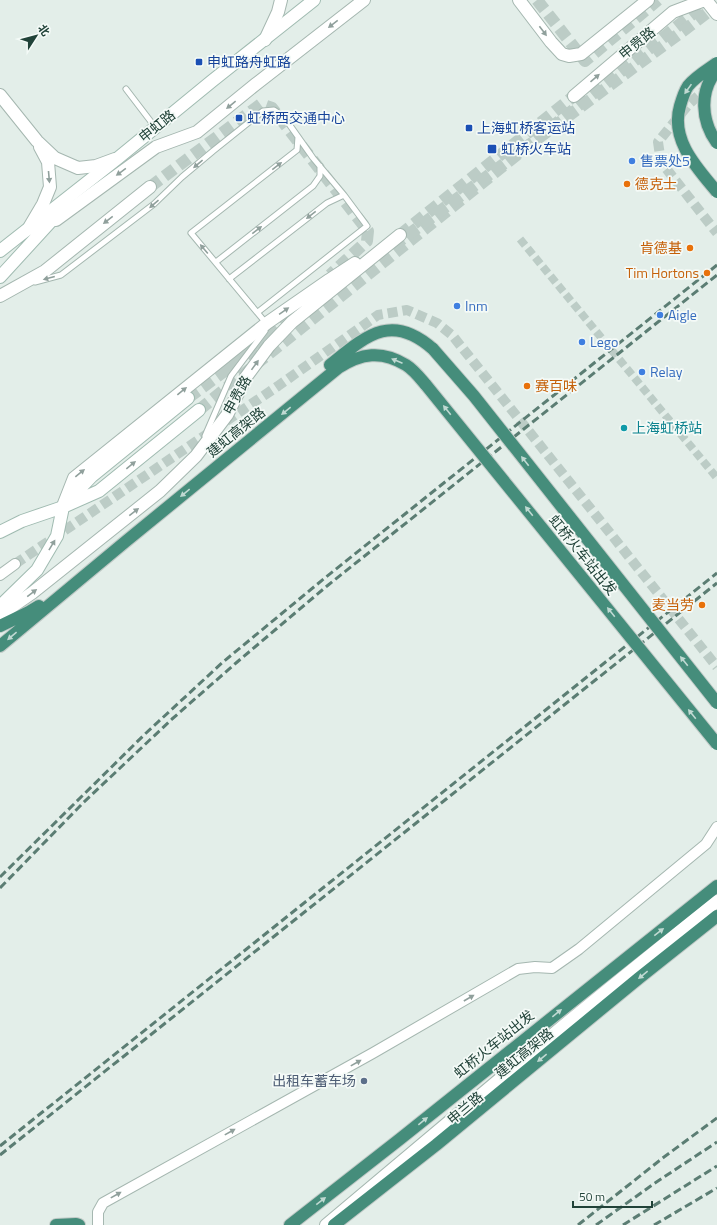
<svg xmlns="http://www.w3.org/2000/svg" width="717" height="1225" font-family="'Titillium Web','Noto Sans SC',sans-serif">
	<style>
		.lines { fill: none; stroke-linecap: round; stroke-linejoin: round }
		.pedestrian-tunnel { stroke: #bcccc6; stroke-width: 8; stroke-dasharray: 8 4; stroke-linecap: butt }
		.minor-tunnel { stroke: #bcccc6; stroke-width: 10; stroke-dasharray: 10 5; stroke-linecap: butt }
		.tertiary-tunnel { stroke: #bcccc6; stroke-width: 12; stroke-dasharray: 12 6; stroke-linecap: butt }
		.secondary-tunnel { stroke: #bcccc6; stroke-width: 12; stroke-dasharray: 12 6; stroke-linecap: butt }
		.service-casing { stroke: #a5b7b0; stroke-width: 7 }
		.minor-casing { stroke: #a5b7b0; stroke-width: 12 }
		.tertiary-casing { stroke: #a5b7b0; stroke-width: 14 }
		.secondary-casing { stroke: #a0bbb1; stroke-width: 14 }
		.trunk-casing { stroke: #c1cac7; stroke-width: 14 }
		.service { stroke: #fff; stroke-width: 5 }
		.minor { stroke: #fff; stroke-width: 10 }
		.tertiary { stroke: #fff; stroke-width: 12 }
		.secondary { stroke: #fff; stroke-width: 12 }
		.trunk { stroke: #458d7b; stroke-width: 12 }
		.rail { stroke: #5b7d73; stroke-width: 3; stroke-dasharray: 8 4; stroke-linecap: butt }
		.trunk-bridge-casing { stroke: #c1cac7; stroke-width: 14; stroke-linecap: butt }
		.trunk-bridge { stroke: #458d7b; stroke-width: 12 }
		.oneway { fill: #90a09c }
		.oneway2 { fill: #c0d9d2 }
		.transit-dot { fill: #1a4fb4; stroke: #f4faf7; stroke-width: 1.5 }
		.shop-dot { fill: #3f7fe0; stroke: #f4faf7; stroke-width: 1.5 }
		.food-dot { fill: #e8710a; stroke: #f4faf7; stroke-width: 1.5 }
		.culture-dot { fill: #0f9aa8; stroke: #f4faf7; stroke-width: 1.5 }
		.service-dot { fill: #5c6f8a; stroke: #f4faf7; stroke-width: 1.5 }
		.labels { text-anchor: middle; stroke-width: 3.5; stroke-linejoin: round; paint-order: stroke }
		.street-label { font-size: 14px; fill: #204238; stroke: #f4faf7 }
		.transit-label { font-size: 14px; fill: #164399; stroke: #f4faf7; text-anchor: start }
		.shop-label { font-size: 14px; fill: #366cbe; stroke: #f4faf7; text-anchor: start }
		.food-label { font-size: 14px; fill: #c56008; stroke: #f4faf7; text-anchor: end }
		.culture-label { font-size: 14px; fill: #0d838f; stroke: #f4faf7; text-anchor: start }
		.service-label { font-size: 14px; fill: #4e5e75; stroke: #f4faf7; text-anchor: end }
	</style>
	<rect width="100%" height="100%" fill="#e3eee9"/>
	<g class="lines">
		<path class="pedestrian-tunnel" d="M 520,239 L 717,478"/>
		<path class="minor-tunnel" d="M 709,86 L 689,104 L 658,142 L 661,162 L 717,233
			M 15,564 L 278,386 L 378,315 L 407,310 L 437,323 L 452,335 L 717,667"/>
		<path class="tertiary-tunnel" d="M 537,0 L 585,61 L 658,0
			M 150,187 L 261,104 L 272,108 L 368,231 L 367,241 L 330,275
			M 400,235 L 574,96
			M 226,370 L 289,313
			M 199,410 L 710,0"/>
		<path class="secondary-tunnel" d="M 393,246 L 691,25 L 717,5
			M 188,398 L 279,331"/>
		<defs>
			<path id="service" d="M 126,89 L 155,127
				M 216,262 L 313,186 L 320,176 L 320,166
				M 229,279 L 327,203 L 344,195
				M 35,282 L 61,275 L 154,204 L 182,177 L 213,151 L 263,111 L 274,110 L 280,114 L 289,124 L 313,158 L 344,195 L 367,226 L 258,312
				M 266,323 L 191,233 L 297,150 L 298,137
				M 205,436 L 231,376 L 265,331"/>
			<path id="minor" d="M 0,575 L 15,564
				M 98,1225 L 98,1212 L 103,1203 L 373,1053 L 518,969 L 535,967 L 552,968 L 579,949 L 706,844 L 717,827"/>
			<path id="tertiary" d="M 519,0 L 551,42 L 562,54 L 569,56 L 581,54 L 648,0
				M 706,0 L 717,14
				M 265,40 L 278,12 L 281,0
				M 0,95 L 37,141 L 55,158 L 78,168 L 96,166 L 115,159
				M 574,96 L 673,12 L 705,0
				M 56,220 L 156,147 L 197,132 L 256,84 L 364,0
				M 30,226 L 43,204 L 50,187 L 48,162 L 40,147
				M 0,296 L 45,271 L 150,187
				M 63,506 L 74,478 L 267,323 L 329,280 L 355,263
				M 0,615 L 32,593 L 160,491 L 196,456 L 227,415 L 246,377 L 269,346 L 292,322 L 400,235
				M 326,1225 L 563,1026 L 717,901"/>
			<path id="secondary" d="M 0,251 L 118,158 L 212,81 L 314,0
				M 0,277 L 64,207
				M 66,503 L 92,476 L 188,398
				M 0,532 L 22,521 L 63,507 L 99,491 L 199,410
				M 0,606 L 37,570 L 57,536 L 63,507"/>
			<path id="trunk" d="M 330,365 C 366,336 391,312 433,349
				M 0,626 L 29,612 L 39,606
				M 0,646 L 125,542 L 338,368 C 361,353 382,350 406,365 C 414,370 420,378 426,385
				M 56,1225 L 76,1224 L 79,1225
				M 290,1225 L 400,1139 L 717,886
				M 334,1225 L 436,1145 L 639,978 L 717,916"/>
		</defs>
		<use href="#service" class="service-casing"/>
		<use href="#minor" class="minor-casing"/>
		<use href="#tertiary" class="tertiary-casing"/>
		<use href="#secondary" class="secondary-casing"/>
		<use href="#trunk" class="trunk-casing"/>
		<use href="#service" class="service"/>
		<use href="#minor" class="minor"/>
		<use href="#tertiary" class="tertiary"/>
		<use href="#secondary" class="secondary"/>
		<use href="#trunk" class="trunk"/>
		<path class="rail" d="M 0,877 L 145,734 L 223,662 L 326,577 L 717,265
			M 0,888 L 83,803 L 172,719 L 236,663 L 327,586 L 717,275
			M 0,1146 L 717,573
			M 0,1155 L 717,583
			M 578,1225 L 664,1157 L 717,1118
			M 596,1225 L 655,1183 L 717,1142
			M 623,1225 L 717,1166
			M 654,1225 L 717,1188"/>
		<defs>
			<path id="trunk-bridge" d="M 717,63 C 707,70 695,77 688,86 C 684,92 682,99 680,106 C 670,140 697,168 717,192
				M 717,70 C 699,91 701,121 717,143
				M 433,349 L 474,396 L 717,703
				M 426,385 L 717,744"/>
		</defs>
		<use href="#trunk-bridge" class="trunk-bridge-casing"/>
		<use href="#trunk-bridge" class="trunk-bridge"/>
	</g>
	<defs><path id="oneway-solid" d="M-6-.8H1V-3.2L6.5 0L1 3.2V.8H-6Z"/></defs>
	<g class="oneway">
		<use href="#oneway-solid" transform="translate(333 24) rotate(142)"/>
		<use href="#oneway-solid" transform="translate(543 31) rotate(53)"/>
		<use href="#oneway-solid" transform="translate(595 78) rotate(-41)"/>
		<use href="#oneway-solid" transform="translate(231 105) rotate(141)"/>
		<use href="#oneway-solid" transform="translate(198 164) rotate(140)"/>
		<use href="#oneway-solid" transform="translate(277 166) rotate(-38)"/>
		<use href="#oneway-solid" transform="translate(121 172) rotate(144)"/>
		<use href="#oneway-solid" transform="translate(49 177) rotate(85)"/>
		<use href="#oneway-solid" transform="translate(154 204) rotate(139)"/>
		<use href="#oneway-solid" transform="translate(311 215) rotate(142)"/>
		<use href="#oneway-solid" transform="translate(108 220) rotate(142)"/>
		<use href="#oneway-solid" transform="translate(257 230) rotate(-38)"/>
		<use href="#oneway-solid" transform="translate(204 249) rotate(-130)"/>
		<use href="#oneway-solid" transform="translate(49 278) rotate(165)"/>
		<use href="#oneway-solid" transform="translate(284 311) rotate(-35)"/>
		<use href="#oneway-solid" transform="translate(255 365) rotate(-54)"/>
		<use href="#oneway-solid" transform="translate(182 391) rotate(-39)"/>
		<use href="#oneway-solid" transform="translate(131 465) rotate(-39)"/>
		<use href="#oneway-solid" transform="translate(80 473) rotate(-39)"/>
		<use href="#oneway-solid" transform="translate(134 512) rotate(-38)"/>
		<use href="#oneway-solid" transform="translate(52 545) rotate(-59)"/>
		<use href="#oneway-solid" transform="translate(32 593) rotate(-37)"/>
		<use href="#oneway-solid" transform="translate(469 998) rotate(-30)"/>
		<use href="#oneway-solid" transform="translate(356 1063) rotate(-29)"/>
		<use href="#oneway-solid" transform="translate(230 1132) rotate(-29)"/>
		<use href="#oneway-solid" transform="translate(116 1195) rotate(-29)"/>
	</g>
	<g class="oneway2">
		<use href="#oneway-solid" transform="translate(688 89) rotate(125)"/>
		<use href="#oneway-solid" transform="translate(397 361) rotate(-157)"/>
		<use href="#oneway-solid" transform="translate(447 410) rotate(-129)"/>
		<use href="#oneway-solid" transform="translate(286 411) rotate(141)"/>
		<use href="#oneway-solid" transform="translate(525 461) rotate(-128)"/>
		<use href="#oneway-solid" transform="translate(185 493) rotate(141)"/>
		<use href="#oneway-solid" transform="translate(529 511) rotate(-129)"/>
		<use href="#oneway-solid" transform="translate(611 612) rotate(-129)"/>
		<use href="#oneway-solid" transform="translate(12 636) rotate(140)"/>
		<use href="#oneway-solid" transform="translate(684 661) rotate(-129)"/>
		<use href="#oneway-solid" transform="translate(692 714) rotate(-129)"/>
		<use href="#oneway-solid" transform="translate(659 932) rotate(-38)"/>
		<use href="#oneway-solid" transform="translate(643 975) rotate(141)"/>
		<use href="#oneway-solid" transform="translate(557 1013) rotate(-39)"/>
		<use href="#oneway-solid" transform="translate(542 1058) rotate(141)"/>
		<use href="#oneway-solid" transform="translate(423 1121) rotate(-39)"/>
		<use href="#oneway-solid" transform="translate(321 1201) rotate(-38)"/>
	</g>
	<g class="transit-dot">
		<rect x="195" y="58" width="8" height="8" rx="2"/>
		<rect x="235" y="114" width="8" height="8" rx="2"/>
		<rect x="465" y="124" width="8" height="8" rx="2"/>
		<rect x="487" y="144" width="10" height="10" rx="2"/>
	</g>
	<g class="shop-dot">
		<circle cx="632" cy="161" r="4"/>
		<circle cx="457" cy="306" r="4"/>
		<circle cx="660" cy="315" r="4"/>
		<circle cx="582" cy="342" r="4"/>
		<circle cx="642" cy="372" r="4"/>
	</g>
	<g class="food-dot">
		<circle cx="627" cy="184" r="4"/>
		<circle cx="690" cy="248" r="4"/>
		<circle cx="707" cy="273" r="4"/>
		<circle cx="527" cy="386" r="4"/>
		<circle cx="702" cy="605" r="4"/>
	</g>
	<circle class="culture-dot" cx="624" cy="428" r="4"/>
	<circle class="service-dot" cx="364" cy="1081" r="4"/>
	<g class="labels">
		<g class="street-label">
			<text transform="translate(637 43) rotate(-39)" y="5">申贵路</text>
			<text transform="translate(157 126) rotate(-39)" y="5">申虹路</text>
			<text transform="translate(237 395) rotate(-61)" y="5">申贵路</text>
			<text transform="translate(236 432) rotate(-39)" y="5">建虹高架路</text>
			<text transform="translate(583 555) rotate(51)" y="5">虹桥火车站出发</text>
			<text transform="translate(494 1044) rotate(-39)" y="5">虹桥火车站出发</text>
			<text transform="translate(524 1053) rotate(-39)" y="5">建虹高架路</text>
			<text transform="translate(465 1108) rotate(-40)" y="5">申兰路</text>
		</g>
		<g class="transit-label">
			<text x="207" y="67">申虹路舟虹路</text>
			<text x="247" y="123">虹桥西交通中心</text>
			<text x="477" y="133">上海虹桥客运站</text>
			<text x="501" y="154">虹桥火车站</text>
		</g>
		<g class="shop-label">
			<text x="640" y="166">售票处5</text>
			<text x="465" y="311">Inm</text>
			<text x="668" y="320">Aigle</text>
			<text x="590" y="347">Lego</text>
			<text x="650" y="377">Relay</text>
		</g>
		<g class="food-label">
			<text x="635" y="189" text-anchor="start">德克士</text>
			<text x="682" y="253">肯德基</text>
			<text x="699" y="278">Tim Hortons</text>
			<text x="535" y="391" text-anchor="start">赛百味</text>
			<text x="694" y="610">麦当劳</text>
		</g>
		<g class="culture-label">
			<text x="632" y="433">上海虹桥站</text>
		</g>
		<g class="service-label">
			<text x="356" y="1086">出租车蓄车场</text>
		</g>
	</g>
	<g transform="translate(36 36) rotate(54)" stroke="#f4faf7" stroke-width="3" paint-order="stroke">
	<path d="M0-3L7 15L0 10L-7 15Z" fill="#204238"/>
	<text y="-6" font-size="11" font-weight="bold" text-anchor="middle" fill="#204238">北</text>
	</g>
	<path d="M573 1201v6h79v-6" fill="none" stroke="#204238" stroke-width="2"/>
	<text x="579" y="1201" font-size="12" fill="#204238" stroke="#f4faf7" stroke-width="3" paint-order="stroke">50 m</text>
</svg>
